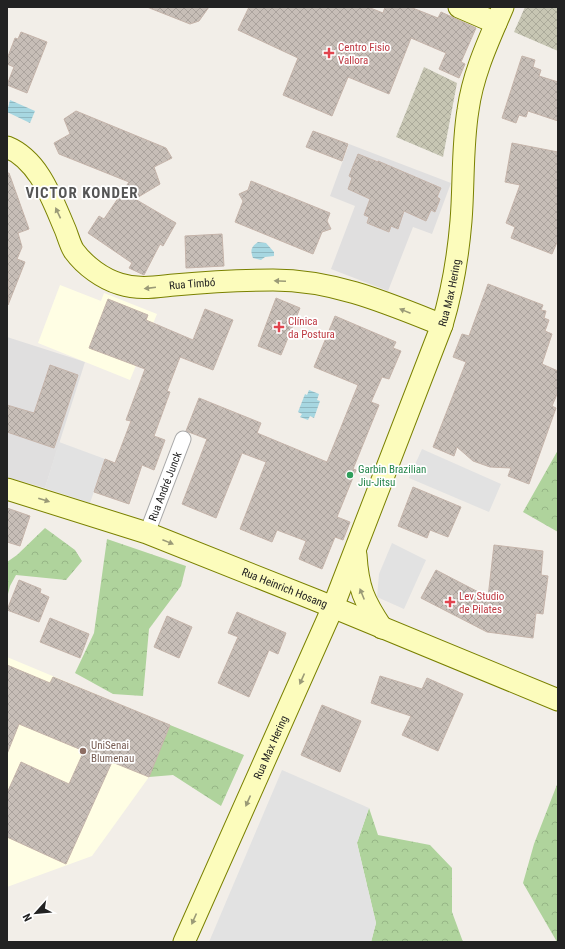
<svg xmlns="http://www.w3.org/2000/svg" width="565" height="949" font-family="'Roboto Condensed',sans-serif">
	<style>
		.residential { fill: #e0dfdf }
		.education { fill: #fffee4 }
		.construction { fill: url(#construction-cross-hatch) }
		.forest { fill: url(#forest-crowns) }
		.parking { fill: #e2e2e2 }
		.water { fill: url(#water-rules) }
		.building { fill: url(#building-cross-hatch); stroke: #c5b4aa }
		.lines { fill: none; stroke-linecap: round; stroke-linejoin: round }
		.street-casing { stroke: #a9a9a9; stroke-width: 17 }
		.secondary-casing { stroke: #7a8100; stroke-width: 23 }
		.street { stroke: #fff; stroke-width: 15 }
		.secondary { stroke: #fcfcbc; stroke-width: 21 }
		.oneway { fill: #9a9a77 }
		.health-dot { fill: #e0444e; stroke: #fff; stroke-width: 1.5 }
		.leisure-dot { fill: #2e9e5b; stroke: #fff; stroke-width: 1.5 }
		.education-dot { fill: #8d6e63; stroke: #fff; stroke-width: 1.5 }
		.labels { text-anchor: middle; stroke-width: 3.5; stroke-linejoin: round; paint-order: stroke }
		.health-label { font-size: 11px; fill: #be3a42; stroke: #fff; text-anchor: start }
		.street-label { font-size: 11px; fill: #222; stroke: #fff }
		.leisure-label { font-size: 11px; fill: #27864d; stroke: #fff; text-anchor: start }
		.education-label { font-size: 11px; fill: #785e54; stroke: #fff; text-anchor: start }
		.district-label { font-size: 15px; font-weight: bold; letter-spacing: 1px; fill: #555; stroke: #fff }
	</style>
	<defs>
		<pattern id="construction-cross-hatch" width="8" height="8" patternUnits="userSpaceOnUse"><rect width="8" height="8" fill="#c7c6b3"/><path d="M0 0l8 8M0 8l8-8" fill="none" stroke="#abaa9a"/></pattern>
		<pattern id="forest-crowns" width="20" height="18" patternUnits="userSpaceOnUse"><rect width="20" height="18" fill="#afd39c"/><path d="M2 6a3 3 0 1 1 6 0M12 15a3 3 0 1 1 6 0" fill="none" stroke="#96b586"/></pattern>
		<pattern id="water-rules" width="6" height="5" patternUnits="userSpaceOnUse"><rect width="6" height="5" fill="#a7d7e1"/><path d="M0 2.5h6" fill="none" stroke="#8fb8c1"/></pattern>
		<pattern id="building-cross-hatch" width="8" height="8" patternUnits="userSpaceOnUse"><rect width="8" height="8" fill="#c7beb7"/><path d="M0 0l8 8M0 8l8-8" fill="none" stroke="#aba39d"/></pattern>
	</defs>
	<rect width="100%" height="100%" fill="#f2eee8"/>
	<path class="residential" d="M 349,144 L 451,183 L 432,234 L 413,227 L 388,291 L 331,269 L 355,206 L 330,196 Z
		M 7,337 L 85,362 L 45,488 L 7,477 Z"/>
	<path class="education" d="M 60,285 L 101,301 L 104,293 L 157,314 L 130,380 L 38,343 Z
		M 7,657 L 170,725 L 149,777 L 92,856 L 7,887 Z"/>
	<path class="construction" d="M 525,7 L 558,7 L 558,51 L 514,32 Z
		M 424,67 L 457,83 L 443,157 L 396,137 Z"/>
	<path class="forest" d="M 558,450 L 558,532 L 523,512 Z
		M 45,528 L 75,550 L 82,561 L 66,580 L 16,575 L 10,586 L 7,598 L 7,562 L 17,555 Z
		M 107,539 L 186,566 L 181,586 L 149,629 L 143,696 L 113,694 L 75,673 L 94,633 Z
		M 170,725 L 244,755 L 221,806 L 173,775 L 149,777 Z
		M 558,782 L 558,942 L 557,942 L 523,883 L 534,844 Z
		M 369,808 L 378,835 L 430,845 L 452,868 L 452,912 L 463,942 L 371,942 L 376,923 L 357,843 Z"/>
	<path class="parking" d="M 59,442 L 105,459 L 90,503 L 45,488 Z
		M 422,449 L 501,484 L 489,512 L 409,478 Z
		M 392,543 L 426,560 L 404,609 L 377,597 L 379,574 Z
		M 282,770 L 369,808 L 357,843 L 376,923 L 371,942 L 209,942 Z"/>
	<path class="water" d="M 10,100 L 35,111 L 30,123 L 7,112 Z
		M 258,242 L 266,243 L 274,252 L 274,256 L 265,257 L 261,260 L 253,258 C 250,250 251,247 258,242 Z
		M 309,390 L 319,394 L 317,400 L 320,401 L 314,418 L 310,416 L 308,420 L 300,417 L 302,414 L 298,412 L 305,394 L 307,395 Z"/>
	<path class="building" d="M 147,7 L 209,7 L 199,21 L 190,24 Z
		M 249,7 L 368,7 L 383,13 L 385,7 L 410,7 L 438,18 L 441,12 L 476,28 L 461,62 L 465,64 L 459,78 L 439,69 L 446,53 L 411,38 L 389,94 L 348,77 L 332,116 L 283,95 L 298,58 L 238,30 Z
		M 21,32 L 47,42 L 27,93 L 7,85 L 14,67 L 7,64 L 7,59 L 15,38 L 18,39 Z
		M 522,56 L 535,60 L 533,67 L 541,70 L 539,76 L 558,82 L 558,121 L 528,111 L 526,117 L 519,115 L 516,123 L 502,118 Z
		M 76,111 L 166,148 L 172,158 L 154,167 L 160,184 L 135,199 L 176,223 L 163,246 L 160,244 L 144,275 L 129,268 L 132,263 L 88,233 L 99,216 L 104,219 L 129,182 L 59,154 L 54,143 L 70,134 L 64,119 Z
		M 313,131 L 348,144 L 342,161 L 306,147 Z
		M 512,143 L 558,152 L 558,240 L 552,254 L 511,238 L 515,227 L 506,223 L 520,185 L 505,182 Z
		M 358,154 L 378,162 L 378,161 L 441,188 L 437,197 L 440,199 L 435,212 L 431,210 L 426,221 L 404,211 L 398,229 L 391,226 L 389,232 L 367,223 L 369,217 L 364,215 L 370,199 L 348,189 L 352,178 L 349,176 Z
		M 7,173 L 9,173 L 29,229 L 18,233 L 22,247 L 17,259 L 25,262 L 8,305 Z
		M 251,181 L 330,213 L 327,221 L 331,229 L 322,232 L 313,254 L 235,222 L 243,201 L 239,194 L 248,190 Z
		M 222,234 L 224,266 L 186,268 L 185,236 Z
		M 488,284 L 543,305 L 541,310 L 546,311 L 544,318 L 549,320 L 545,331 L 552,334 L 542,364 L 558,371 L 558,392 L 552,406 L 556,408 L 529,484 L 508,476 L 511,468 L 490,467 L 473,461 L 457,447 L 454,456 L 433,447 L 466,362 L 453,357 L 462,334 L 469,336 Z
		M 276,298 L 300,308 L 281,355 L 258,346 Z
		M 108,299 L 148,315 L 146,320 L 193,340 L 205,309 L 233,320 L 213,370 L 180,357 L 167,391 L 170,392 L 154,436 L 165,440 L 154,470 L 142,465 L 129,504 L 94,492 L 105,459 L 115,463 L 131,421 L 126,420 L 145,369 L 89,348 Z
		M 335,316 L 396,342 L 393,348 L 401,351 L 389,379 L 382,377 L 371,402 L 379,405 L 353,469 L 356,470 L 337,517 L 350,522 L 343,540 L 335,537 L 322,569 L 299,559 L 306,541 L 277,530 L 272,542 L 240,529 L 266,462 L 242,453 L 216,518 L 182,504 L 207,439 L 186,431 L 199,398 L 261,423 L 257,433 L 327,462 L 358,385 L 314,367 Z
		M 50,365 L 78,375 L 54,448 L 7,432 L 7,405 L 34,413 Z
		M 413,487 L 461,507 L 448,537 L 430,530 L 427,538 L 398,526 Z
		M 7,508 L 30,516 L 20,546 L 7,542 Z
		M 494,545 L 543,551 L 541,575 L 548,576 L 543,614 L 536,613 L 533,638 L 487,632 L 421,598 L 436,570 L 488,597 Z
		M 19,580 L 41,589 L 40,593 L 49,597 L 39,622 L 7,610 Z
		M 237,612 L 286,633 L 278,654 L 269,650 L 249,697 L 218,683 L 238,637 L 228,633 Z
		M 167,616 L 192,627 L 179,658 L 154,647 Z
		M 50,618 L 89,634 L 80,658 L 40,642 Z
		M 7,665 L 50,683 L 53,677 L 170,725 L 149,777 L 112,762 L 66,864 L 7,837 L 7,793 L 21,762 L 69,784 L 84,751 L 19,724 L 7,754 Z
		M 380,676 L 422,689 L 427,678 L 463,694 L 438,751 L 402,735 L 411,716 L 371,703 Z
		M 322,705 L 361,721 L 340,772 L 301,755 Z"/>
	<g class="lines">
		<defs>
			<g id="street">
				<path id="s1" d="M 147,533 L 183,439"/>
			</g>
			<g id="secondary">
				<path d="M 459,7 L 496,23"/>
				<path id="s2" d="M 7,147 C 39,160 52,199 65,229 C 68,236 70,245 74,251 C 85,266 103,279 120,284 C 139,290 155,287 174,285 C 207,282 240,280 273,280 C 334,280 387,303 442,325"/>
				<path id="s3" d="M 7,489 L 147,533 L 318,601 L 558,700"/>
				<path d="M 356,555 C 358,588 364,601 382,628"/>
				<path id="s4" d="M 184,942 L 333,607 L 442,325 C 452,292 458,257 461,221 C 464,184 462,147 468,110 C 473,73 489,40 503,7"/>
			</g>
		</defs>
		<use href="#street" class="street-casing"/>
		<use href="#secondary" class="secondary-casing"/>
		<use href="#street" class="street"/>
		<use href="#secondary" class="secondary"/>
	</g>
	<defs><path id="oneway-solid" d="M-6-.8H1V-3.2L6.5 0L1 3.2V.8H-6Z"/></defs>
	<g class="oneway">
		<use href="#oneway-solid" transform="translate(58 213) rotate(-115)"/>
		<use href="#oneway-solid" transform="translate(280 281) rotate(-178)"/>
		<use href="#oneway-solid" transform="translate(150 288) rotate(173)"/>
		<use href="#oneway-solid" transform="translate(405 311) rotate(-158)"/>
		<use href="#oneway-solid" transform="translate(44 500) rotate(17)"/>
		<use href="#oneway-solid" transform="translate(168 542) rotate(22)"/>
		<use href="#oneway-solid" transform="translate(362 594) rotate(-112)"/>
		<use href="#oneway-solid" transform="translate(302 679) rotate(114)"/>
		<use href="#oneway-solid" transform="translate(248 801) rotate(114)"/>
		<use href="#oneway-solid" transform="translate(194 919) rotate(114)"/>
	</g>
	<g class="health-dot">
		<path d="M327 47h4v4h4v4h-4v4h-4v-4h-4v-4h4z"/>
		<path d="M277 321h4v4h4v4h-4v4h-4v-4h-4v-4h4z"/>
		<path d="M448 596h4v4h4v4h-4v4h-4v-4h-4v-4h4z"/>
	</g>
	<circle class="leisure-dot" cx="350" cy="475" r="4"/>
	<circle class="education-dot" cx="83" cy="751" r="4"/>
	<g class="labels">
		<g class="health-label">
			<text x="338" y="51">Centro Fisio<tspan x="338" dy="13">Vallora</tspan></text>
			<text x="288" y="325">Clínica<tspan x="288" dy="13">da Postura</tspan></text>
			<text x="459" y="600">Lev Studio<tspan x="459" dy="13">de Pilates</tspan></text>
		</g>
		<g class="street-label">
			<text dy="4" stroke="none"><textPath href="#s2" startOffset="257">Rua Timbó</textPath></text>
			<text dy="4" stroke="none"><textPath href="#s4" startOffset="702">Rua Max Hering</textPath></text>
			<text dy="4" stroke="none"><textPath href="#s1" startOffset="50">Rua André Junck</textPath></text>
			<text dy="4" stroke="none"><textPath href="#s3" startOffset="295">Rua Heinrich Hosang</textPath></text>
			<text dy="4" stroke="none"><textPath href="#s4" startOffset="213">Rua Max Hering</textPath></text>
		</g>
		<g class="leisure-label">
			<text x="358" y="473">Garbin Brazilian<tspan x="358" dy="13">Jiu-Jitsu</tspan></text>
		</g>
		<g class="education-label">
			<text x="91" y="749">UniSenai<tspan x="91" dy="13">Blumenau</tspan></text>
		</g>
		<g class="district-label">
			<text x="82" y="198">VICTOR KONDER</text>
		</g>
	</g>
	<rect width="565" height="949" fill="none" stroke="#222222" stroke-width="16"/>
	<g transform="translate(36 913) rotate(243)" stroke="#ffffff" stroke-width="3" paint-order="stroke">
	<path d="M0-3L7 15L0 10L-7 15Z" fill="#222222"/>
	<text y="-6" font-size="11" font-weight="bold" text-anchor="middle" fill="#222222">N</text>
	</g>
</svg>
